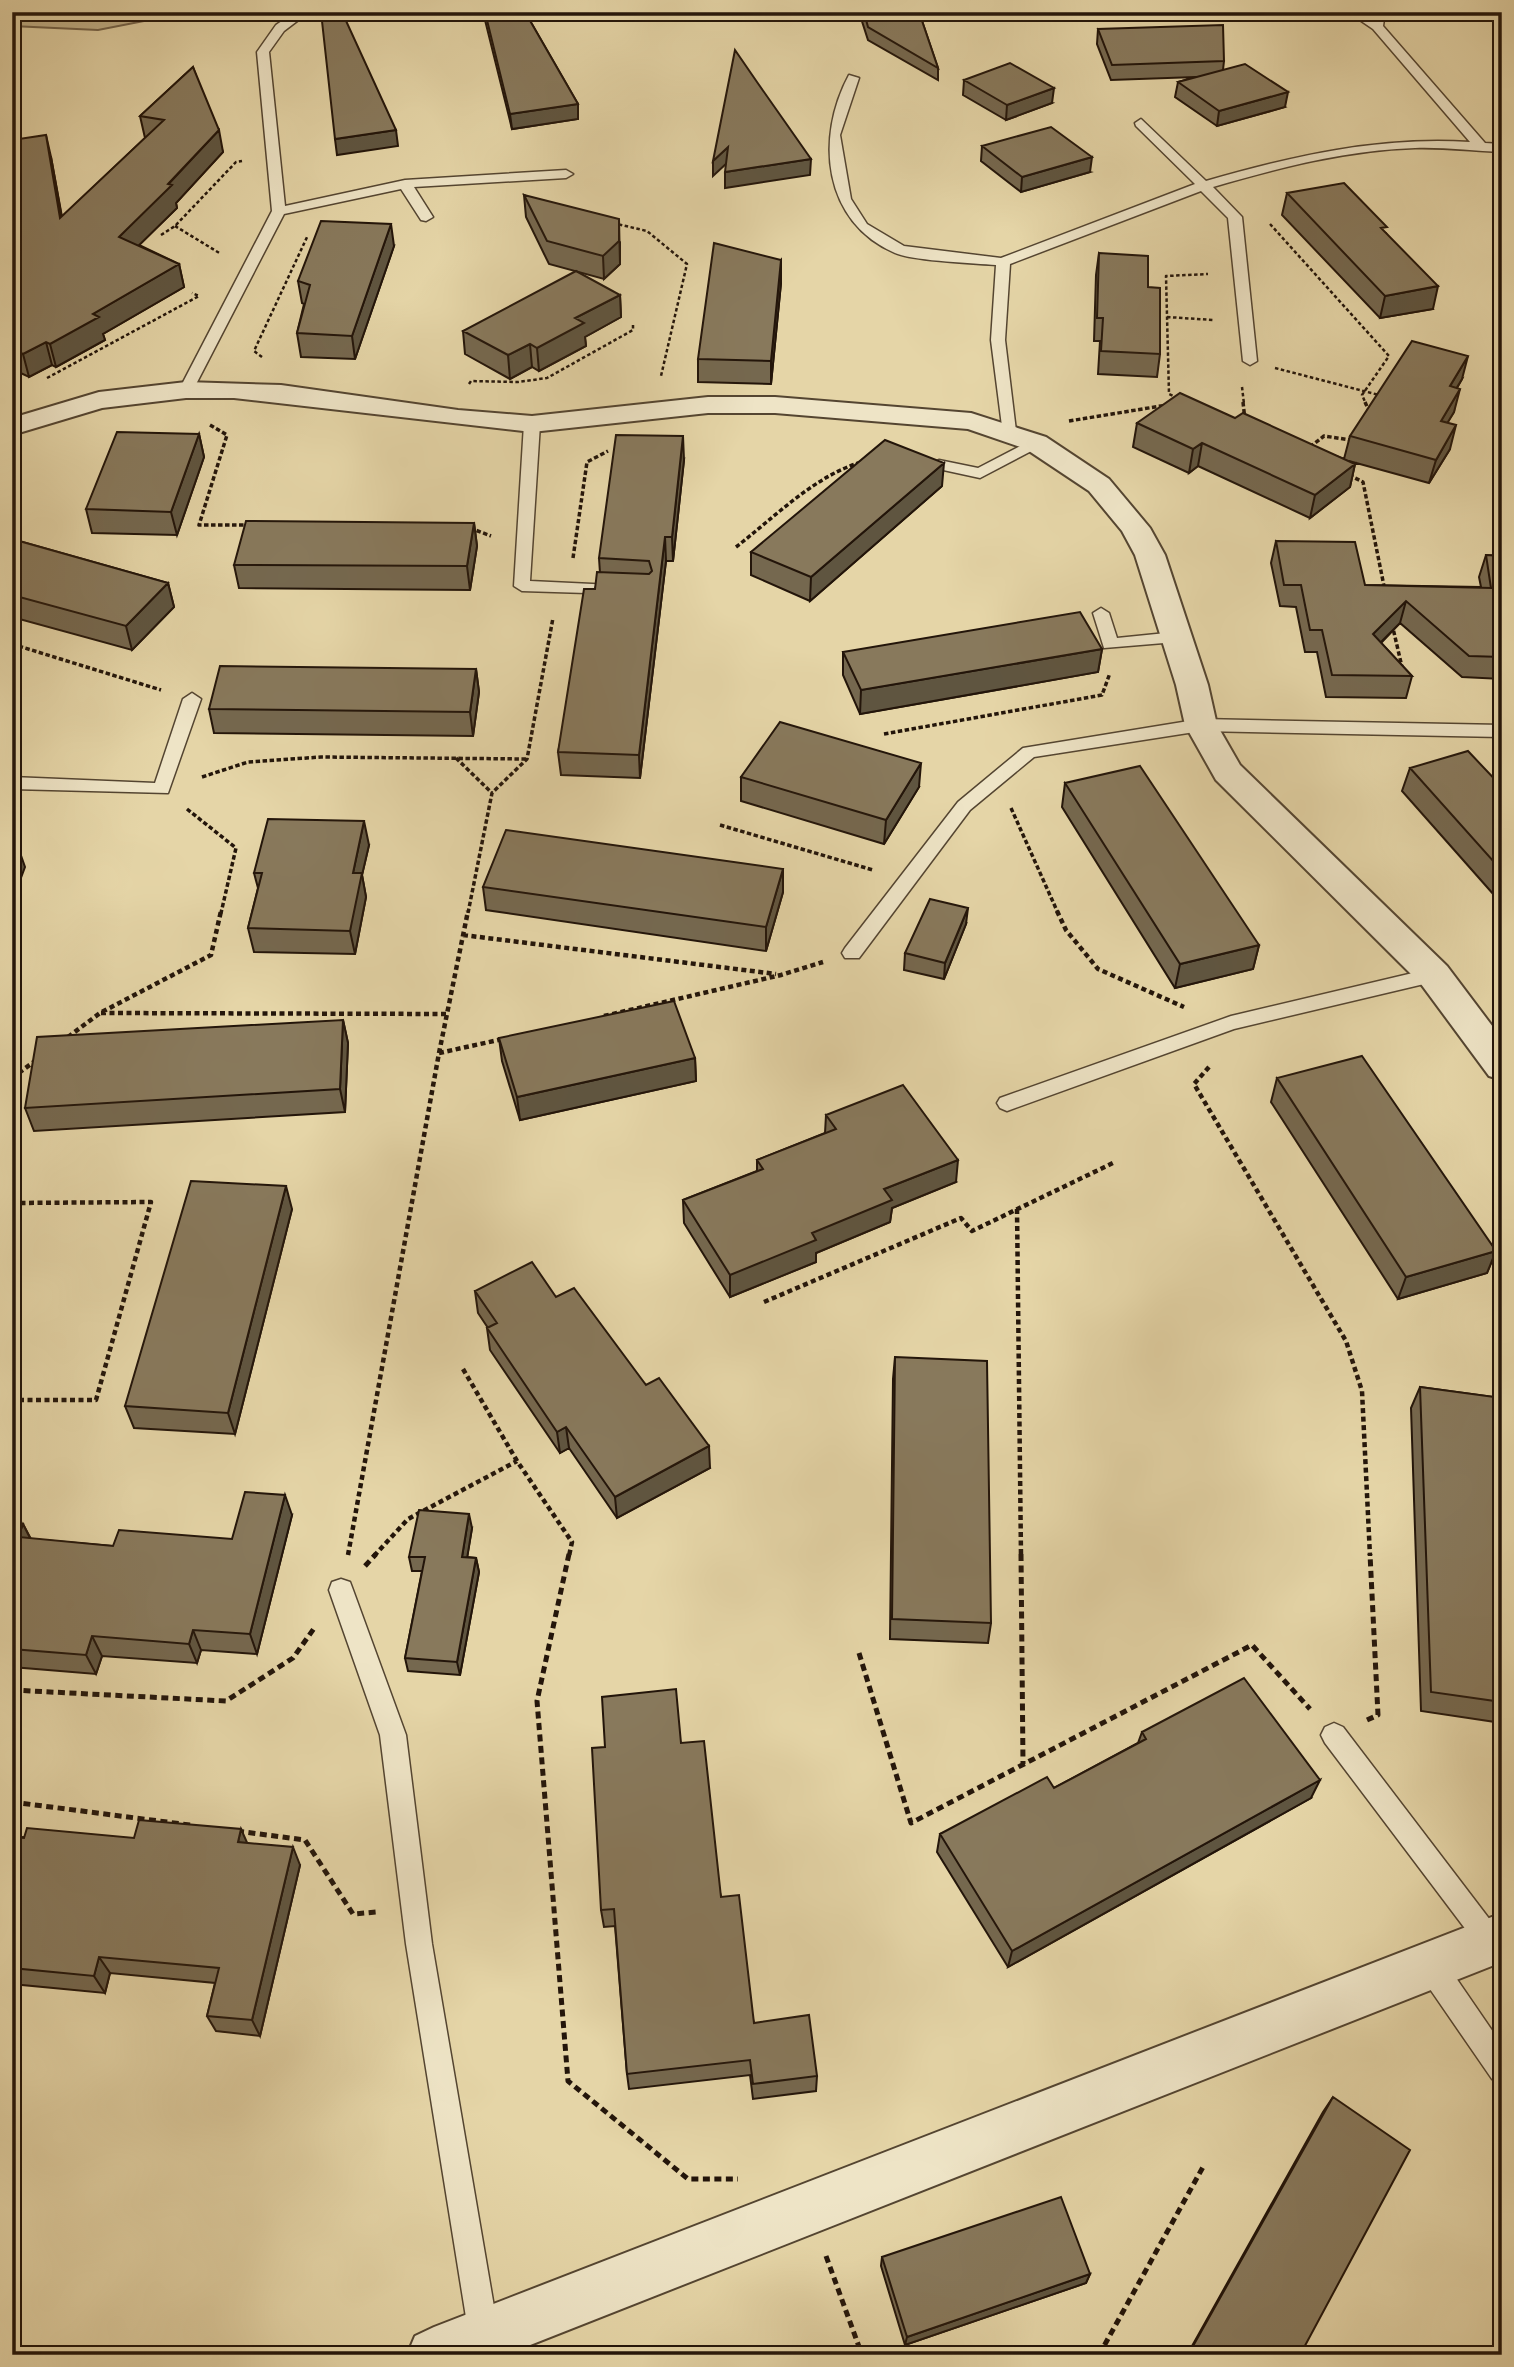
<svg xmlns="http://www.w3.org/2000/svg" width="1514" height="2367" font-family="'Old Standard TT',serif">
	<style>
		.green { fill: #c4b48c; stroke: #74644b; stroke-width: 2 }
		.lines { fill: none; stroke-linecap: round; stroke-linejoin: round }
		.lane-casing { stroke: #544531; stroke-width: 3 }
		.street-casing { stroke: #544531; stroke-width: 4 }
		.path-far3 { stroke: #23150a; stroke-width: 2.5; stroke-dasharray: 3.5 2.5; stroke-linecap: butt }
		.path-far2 { stroke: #23150a; stroke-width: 3.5; stroke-dasharray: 4.5 2.5; stroke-linecap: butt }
		.path-far1 { stroke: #23150a; stroke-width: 4.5; stroke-dasharray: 5 3.5; stroke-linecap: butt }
		.path { stroke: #23150a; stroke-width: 5; stroke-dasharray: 7 4.5; stroke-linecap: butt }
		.lane { fill: #eee4c6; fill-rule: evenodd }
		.street { fill: #eee4c6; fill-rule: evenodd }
		.wall { fill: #75684f; stroke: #23150a; stroke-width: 2 }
		.shaded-wall { fill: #5f5540; stroke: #23150a; stroke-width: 2 }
		.building { fill: #88795c; stroke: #23150a; stroke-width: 2 }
	</style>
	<rect width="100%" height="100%" fill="#e5d5a7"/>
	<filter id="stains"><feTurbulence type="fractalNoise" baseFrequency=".00286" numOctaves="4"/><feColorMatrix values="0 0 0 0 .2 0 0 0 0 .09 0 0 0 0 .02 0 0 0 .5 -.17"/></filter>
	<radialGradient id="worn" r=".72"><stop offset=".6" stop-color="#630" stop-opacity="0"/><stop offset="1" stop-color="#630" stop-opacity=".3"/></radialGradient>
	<path class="green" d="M 12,12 L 190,12 L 98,30 L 12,26 Z"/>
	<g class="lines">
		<defs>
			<path id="lane" d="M 295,12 L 309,12 L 284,31 L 269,52 L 285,206 L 405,180 L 566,170 L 573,174 L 566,178 L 414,187 L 433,217 L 426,221 L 421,220 L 401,189 L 284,214 L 193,390 L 186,394 L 181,393 L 179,390 L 272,211 L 257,52 L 276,25 Z
				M 1348,12 L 1363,12 L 1372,18 L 1373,12 L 1385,12 L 1383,26 L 1485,143 L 1502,144 L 1502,152 C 1473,151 1444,147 1415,148 C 1347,150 1278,168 1213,187 L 1242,217 L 1257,361 L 1250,365 L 1243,361 L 1228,218 L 1201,191 L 1010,264 L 1005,340 L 1016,431 L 1008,436 L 1003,434 L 991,340 L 996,265 C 973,263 913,261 895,253 C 823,222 815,138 849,75 L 859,78 L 840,135 L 851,199 L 867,224 L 904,246 L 1001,258 L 1195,184 L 1136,126 L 1135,123 L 1141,119 L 1206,181 C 1292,156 1380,136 1470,142 L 1373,29 Z
				M 532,419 L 540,424 L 530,581 L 613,585 L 621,590 L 619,594 L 522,591 L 514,586 L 524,424 Z
				M 1036,438 L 1041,440 L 1041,446 L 980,478 L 934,468 L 931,465 L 939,460 L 978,468 Z
				M 1101,608 L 1109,613 L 1117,638 L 1176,632 L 1184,637 L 1176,642 L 1104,648 L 1093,613 Z
				M 192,693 L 201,699 L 168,793 L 12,789 L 12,777 L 155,783 L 183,699 Z
				M 1201,719 L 1502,725 L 1502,737 L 1201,731 L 1034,757 L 970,810 L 859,958 L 845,958 L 842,953 L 845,948 L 958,802 L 1023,748 Z
				M 1434,968 L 1444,975 L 1441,980 L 1234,1029 L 1007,1111 L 1000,1108 L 997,1103 L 1000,1098 L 1231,1016 Z
				M 341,1579 L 350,1582 L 353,1590 L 406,1735 L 432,1944 L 499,2336 L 495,2347 L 484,2351 L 473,2347 L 469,2336 L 406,1944 L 380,1735 L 329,1590 L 332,1582 Z
				M 1334,1723 L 1343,1727 L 1500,1933 L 1500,1951 L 1491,1955 L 1482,1951 L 1325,1743 L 1321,1735 L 1325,1727 Z
				M 1431,1952 L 1441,1956 L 1502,2045 L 1502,2083 L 1492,2079 L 1421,1976 L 1417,1966 L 1421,1956 Z"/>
			<path id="street" d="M 186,382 L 281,385 L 458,410 L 532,416 L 708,397 L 775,397 L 971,413 L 1046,437 L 1109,479 L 1150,528 L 1165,555 L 1208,685 L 1217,725 L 1240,765 L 1447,966 L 1502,1039 L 1502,1080 L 1489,1076 L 1421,984 L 1216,780 L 1185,725 L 1176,685 L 1135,555 L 1122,531 L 1089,491 L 1026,449 L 968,429 L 775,413 L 708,413 L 532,432 L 234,398 L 186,398 L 102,408 L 12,435 L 12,418 L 99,392 Z
				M 1502,1913 L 1502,1962 L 505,2355 L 407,2355 L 415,2336 L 434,2327 Z"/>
		</defs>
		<use href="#lane" class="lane-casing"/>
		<use href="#street" class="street-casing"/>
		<path class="path-far3" d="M 613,223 L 647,231 L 687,264 L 661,376
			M 1270,224 L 1389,356 L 1362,395 L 1366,404
			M 175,226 L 221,254
			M 161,235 L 175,226 L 236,162 L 242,161
			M 1167,317 L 1213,320
			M 262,357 L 254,351 L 308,235
			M 1275,368 L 1379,395
			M 47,378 L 199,296 L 192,293
			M 469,384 L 471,381 L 518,382 L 547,378 L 633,330 L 633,323
			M 1242,387 L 1244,404
			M 1178,398 L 1169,394 L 1166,276 L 1208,274"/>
		<path class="path-far2" d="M 1243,402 L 1245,420
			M 1365,402 L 1369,411
			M 1069,421 L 1167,405
			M 210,425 L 227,435 L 199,525 L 248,525
			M 1310,447 L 1324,436 L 1351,440
			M 1349,475 L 1363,482 L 1385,591
			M 470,528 L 491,536
			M 736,547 C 775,517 816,474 865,461
			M 573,558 L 587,462 L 608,451
			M 1392,624 L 1402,667
			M 12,644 L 161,690
			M 884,734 L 1102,695 L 1110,673
			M 456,758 L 492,793
			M 202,777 L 248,762 L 321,757 L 527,759
			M 1011,808 L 1058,913
			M 187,809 L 236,848 L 221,913
			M 720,825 L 873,870
			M 468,913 L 492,793 L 527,759 L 553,618"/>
		<path class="path-far1" d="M 1057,911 L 1066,930 L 1098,969 L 1184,1007
			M 463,935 L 776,974
			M 101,1013 L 447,1014
			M 604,1016 L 781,975 L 823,962
			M 68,1037 L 100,1013 L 211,955 L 221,911
			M 439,1053 L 503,1039
			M 1209,1067 L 1194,1084 L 1346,1341 L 1362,1391 L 1370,1556
			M 12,1078 L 35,1061
			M 12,1158 L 17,1203 L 12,1220
			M 12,1203 L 151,1202 L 96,1400 L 12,1400
			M 1017,1209 L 1021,1556
			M 764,1302 L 961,1218 L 972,1231 L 1115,1162
			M 463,1369 L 517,1461 L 572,1542 L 569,1556
			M 348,1555 L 439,1053 L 468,911
			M 374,1556 L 408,1519 L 517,1461"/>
		<path class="path" d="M 569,1554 L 537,1701 L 568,2081 L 688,2179 L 738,2179
			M 1021,1554 L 1023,1764
			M 365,1566 L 376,1554
			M 859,1653 L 911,1823 L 1252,1645 L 1310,1709
			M 12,1690 L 226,1701 L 293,1658 L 315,1627
			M 1367,1720 L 1378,1715 L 1370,1554
			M 12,1802 L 190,1825
			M 237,1831 L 305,1840 L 353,1914 L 376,1912
			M 826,2256 L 862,2355
			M 1099,2355 L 1203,2167"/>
		<use href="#lane" class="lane"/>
		<use href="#street" class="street"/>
	</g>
	<path class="wall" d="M 483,12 L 525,12 L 578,104 L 578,119 L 512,129 Z
		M 859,12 L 919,12 L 938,68 L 938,80 L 868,40 Z
		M 1098,29 L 1224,61 L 1223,70 L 1285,107 L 1217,126 L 1175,97 L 1178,82 L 1196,77 L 1111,80 L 1097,44 Z
		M 1497,30 L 1502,30 L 1502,89 L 1493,49 Z
		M 193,67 L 223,152 L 176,203 L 177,208 L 139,245 L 179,264 L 184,287 L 103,334 L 105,340 L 56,367 L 52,365 L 29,377 L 12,369 L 12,140 L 51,157 L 62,217 L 145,138 L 140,116 Z
		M 964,80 L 1052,103 L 1006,120 L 963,95 Z
		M 982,146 L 1090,172 L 1021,192 L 981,161 Z
		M 1287,193 L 1386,233 L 1433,309 L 1380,318 L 1282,215 Z
		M 524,195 L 620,242 L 620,264 L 604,279 L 549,264 L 526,217 Z
		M 394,246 L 355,359 L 301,357 L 297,333 L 304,304 L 302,303 L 298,281 Z
		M 1099,253 L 1148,287 L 1160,354 L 1157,377 L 1098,374 L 1100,341 L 1094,341 L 1096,275 Z
		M 781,260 L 781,283 L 771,384 L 698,382 L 698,359 Z
		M 620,295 L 621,317 L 585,337 L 586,346 L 539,371 L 532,367 L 510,379 L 465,354 L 463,331 Z
		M 1462,379 L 1457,388 L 1454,412 L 1447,423 L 1450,449 L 1429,483 L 1349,461 L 1355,464 L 1350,487 L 1310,518 L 1198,466 L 1189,473 L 1133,447 L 1137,423 L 1235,418 L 1344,459 L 1350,436 Z
		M 199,434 L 204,457 L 177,535 L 92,533 L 86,509 Z
		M 684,460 L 673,561 L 666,561 L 640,778 L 561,775 L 558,752 L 595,589 L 600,573 L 599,558 Z
		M 942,486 L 810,601 L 751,575 L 751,552 Z
		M 474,523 L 477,546 L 470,590 L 239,588 L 234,565 Z
		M 12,539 L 168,583 L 174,607 L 132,650 L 12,617 Z
		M 1276,541 L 1365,585 L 1481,587 L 1479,577 L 1486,555 L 1502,556 L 1502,679 L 1462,677 L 1400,623 L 1381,643 L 1412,676 L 1406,698 L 1326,697 L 1317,652 L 1305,652 L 1296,607 L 1280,606 L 1271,563 Z
		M 1102,649 L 1098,672 L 860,714 L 843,675 L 843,652 Z
		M 476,669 L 479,692 L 473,736 L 214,733 L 209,709 Z
		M 1410,768 L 1502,787 L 1502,904 L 1402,791 Z
		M 741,777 L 919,787 L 884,844 L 741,801 Z
		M 1065,783 L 1259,945 L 1253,969 L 1175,988 L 1062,807 Z
		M 369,845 L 362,875 L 366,897 L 355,954 L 254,952 L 248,928 L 258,888 L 254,873 Z
		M 783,869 L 783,892 L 766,951 L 486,910 L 483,887 Z
		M 966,924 L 944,979 L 904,970 L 905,953 Z
		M 343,1020 L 348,1043 L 345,1112 L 34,1131 L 25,1108 Z
		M 499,1038 L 695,1058 L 696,1081 L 520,1120 L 502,1061 Z
		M 1277,1078 L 1496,1251 L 1487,1273 L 1398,1299 L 1271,1102 Z
		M 826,1115 L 956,1182 L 892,1208 L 890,1222 L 816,1253 L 816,1262 L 730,1297 L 684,1223 L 683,1200 L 757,1171 L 757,1160 L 825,1133 Z
		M 292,1209 L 235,1434 L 134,1428 L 125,1406 Z
		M 475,1291 L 556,1297 L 646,1385 L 710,1468 L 617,1518 L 569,1448 L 560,1453 L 490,1350 L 487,1328 L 488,1328 L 478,1313 Z
		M 895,1357 L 991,1623 L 988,1643 L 890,1639 L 893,1379 Z
		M 1420,1387 L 1502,1398 L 1502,1723 L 1421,1711 L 1411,1408 Z
		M 292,1515 L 257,1654 L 201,1650 L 197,1663 L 102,1656 L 96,1674 L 12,1667 L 12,1523 L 23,1524 L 31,1539 L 113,1546 L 232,1539 Z
		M 472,1528 L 467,1557 L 476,1558 L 479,1572 L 460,1675 L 408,1671 L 405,1658 L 422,1571 L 412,1571 L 409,1557 Z
		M 1142,1732 L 1311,1798 L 1008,1967 L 937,1852 L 940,1834 L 1054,1788 L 1138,1743 Z
		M 681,1743 L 754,2023 L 817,2076 L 816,2091 L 753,2099 L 750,2075 L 629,2089 L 627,2074 L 615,1926 L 604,1927 L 601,1910 L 605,1747 Z
		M 12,1837 L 134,1838 L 247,1843 L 300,1865 L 260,2036 L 216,2031 L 207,2016 L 215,1983 L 110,1973 L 105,1993 L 12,1984 Z
		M 1333,2097 L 1300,2355 L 1187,2355 L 1323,2112 Z
		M 882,2257 L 1090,2274 L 1086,2283 L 905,2345 L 881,2266 Z"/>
	<path class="shaded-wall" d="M 1054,88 L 1052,103 L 1006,120 L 1007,105 Z
		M 1288,92 L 1285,107 L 1217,126 L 1219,111 Z
		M 578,104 L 578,119 L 512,129 L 510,114 Z
		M 219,130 L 223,152 L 176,203 L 177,208 L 125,259 L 119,237 Z
		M 396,130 L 398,146 L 337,155 L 335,139 Z
		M 46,135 L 51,157 L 66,241 L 60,218 Z
		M 728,147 L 728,162 L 713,176 L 713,161 Z
		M 1092,157 L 1090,172 L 1021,192 L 1022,177 Z
		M 811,159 L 810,175 L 725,188 L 725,172 Z
		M 619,219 L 620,264 L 604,279 L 603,256 Z
		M 391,224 L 394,246 L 355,359 L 352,336 Z
		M 781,260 L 781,283 L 771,384 L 771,361 Z
		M 179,264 L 184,287 L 103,334 L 105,340 L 56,367 L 50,344 L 93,314 Z
		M 1438,286 L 1433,309 L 1380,318 L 1385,296 Z
		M 620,295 L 621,317 L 585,337 L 586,346 L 539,371 L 537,348 L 575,318 Z
		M 46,342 L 52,365 L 29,377 L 23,354 Z
		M 530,344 L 532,367 L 510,379 L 508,355 Z
		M 1468,356 L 1462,379 L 1444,409 L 1450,386 Z
		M 1460,389 L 1454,412 L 1434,445 L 1441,421 Z
		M 1456,425 L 1450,449 L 1429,483 L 1436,460 Z
		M 199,434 L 204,457 L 177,535 L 171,512 Z
		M 683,436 L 684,460 L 673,561 L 672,537 Z
		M 1202,443 L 1198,466 L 1189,473 L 1193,449 Z
		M 944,463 L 942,486 L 810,601 L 811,577 Z
		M 1355,464 L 1350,487 L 1310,518 L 1315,495 Z
		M 474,523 L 477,546 L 470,590 L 467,566 Z
		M 665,537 L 666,561 L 640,778 L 639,755 Z
		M 168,583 L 174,607 L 132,650 L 126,626 Z
		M 1406,601 L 1400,623 L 1367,656 L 1373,634 Z
		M 1102,649 L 1098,672 L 860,714 L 861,690 Z
		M 476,669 L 479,692 L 473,736 L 470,712 Z
		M 921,763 L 919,787 L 884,844 L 886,820 Z
		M 12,817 L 20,838 L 17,844 L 25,867 L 12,902 Z
		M 364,821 L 369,845 L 362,875 L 366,897 L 355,954 L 350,931 L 353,873 Z
		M 783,869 L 783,892 L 766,951 L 766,927 Z
		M 968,908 L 966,924 L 944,979 L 945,963 Z
		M 1259,945 L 1253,969 L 1175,988 L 1180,964 Z
		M 343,1020 L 348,1043 L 345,1112 L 340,1089 Z
		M 695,1058 L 696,1081 L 520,1120 L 517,1097 Z
		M 958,1160 L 956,1182 L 892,1208 L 890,1222 L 816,1253 L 816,1262 L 730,1297 L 730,1275 L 884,1189 Z
		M 286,1186 L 292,1209 L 235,1434 L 228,1413 Z
		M 1496,1251 L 1487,1273 L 1398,1299 L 1406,1277 Z
		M 566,1427 L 569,1448 L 560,1453 L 557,1432 Z
		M 709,1446 L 710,1468 L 617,1518 L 615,1497 Z
		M 285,1495 L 292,1515 L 257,1654 L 250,1634 Z
		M 469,1514 L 472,1528 L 465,1571 L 462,1557 Z
		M 23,1524 L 33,1544 L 18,1537 Z
		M 476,1558 L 479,1572 L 460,1675 L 457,1662 Z
		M 193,1630 L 201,1650 L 197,1663 L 189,1644 Z
		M 92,1636 L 102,1656 L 96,1674 L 86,1655 Z
		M 1320,1780 L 1311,1798 L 1008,1967 L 1012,1951 Z
		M 241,1829 L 249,1847 L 238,1842 Z
		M 293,1847 L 300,1865 L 260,2036 L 252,2020 Z
		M 99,1957 L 110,1973 L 105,1993 L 94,1976 Z
		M 1090,2274 L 1086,2283 L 905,2345 L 907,2337 Z"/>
	<path class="building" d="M 321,12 L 342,12 L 396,130 L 335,139 Z
		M 485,12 L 525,12 L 578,104 L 510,114 Z
		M 864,12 L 919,12 L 938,68 L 868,27 Z
		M 1223,25 L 1224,61 L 1112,65 L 1098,29 Z
		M 1497,30 L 1502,30 L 1502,49 Z
		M 735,50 L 757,82 L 811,159 L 725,172 L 728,147 L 713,161 Z
		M 1010,63 L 1054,88 L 1007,105 L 964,80 Z
		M 1245,64 L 1288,92 L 1219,111 L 1178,82 Z
		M 193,67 L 219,130 L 168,184 L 172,185 L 119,237 L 179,264 L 93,314 L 99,317 L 50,344 L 46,342 L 23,354 L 12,349 L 12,140 L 46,135 L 60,218 L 164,120 L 140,116 Z
		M 1051,127 L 1092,157 L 1022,177 L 982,146 Z
		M 1344,183 L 1387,227 L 1381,228 L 1438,286 L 1385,296 L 1287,193 Z
		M 524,195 L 619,219 L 619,241 L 603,256 L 547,241 Z
		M 321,221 L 391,224 L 352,336 L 297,333 L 310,285 L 298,281 Z
		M 714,243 L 781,260 L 771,361 L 698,359 Z
		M 1099,253 L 1148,256 L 1148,287 L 1160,288 L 1160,354 L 1101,351 L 1103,318 L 1097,318 Z
		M 576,271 L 620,295 L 575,318 L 584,323 L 537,348 L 530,344 L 508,355 L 463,331 Z
		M 1412,341 L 1468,356 L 1450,386 L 1460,389 L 1441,421 L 1456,425 L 1436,460 L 1350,436 Z
		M 1180,393 L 1235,418 L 1243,413 L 1355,464 L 1315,495 L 1202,443 L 1193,449 L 1137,423 Z
		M 117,432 L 199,434 L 171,512 L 86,509 Z
		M 616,435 L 683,436 L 672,537 L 665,537 L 639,755 L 558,752 L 584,589 L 595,589 L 597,572 L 649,574 L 652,571 L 649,561 L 599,558 Z
		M 885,440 L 944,463 L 811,577 L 751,552 Z
		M 246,521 L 474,523 L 467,566 L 234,565 Z
		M 12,539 L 168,583 L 126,626 L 12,595 Z
		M 1276,541 L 1355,542 L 1365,585 L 1491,588 L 1486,555 L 1502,556 L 1502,657 L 1469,656 L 1406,601 L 1373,634 L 1412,676 L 1332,675 L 1322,630 L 1310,630 L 1301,585 L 1284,585 Z
		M 1080,612 L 1102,649 L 861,690 L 843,652 Z
		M 220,666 L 476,669 L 470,712 L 209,709 Z
		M 780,722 L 921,763 L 886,820 L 741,777 Z
		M 1468,751 L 1502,787 L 1502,871 L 1410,768 Z
		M 1140,766 L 1259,945 L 1180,964 L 1065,783 Z
		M 268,819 L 364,821 L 353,873 L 362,873 L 350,931 L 248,928 L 262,873 L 254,873 Z
		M 506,830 L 783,869 L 766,927 L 483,887 Z
		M 12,843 L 17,843 L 12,856 Z
		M 930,899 L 968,908 L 945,963 L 905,953 Z
		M 674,1001 L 695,1058 L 517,1097 L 499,1038 Z
		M 343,1020 L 340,1089 L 25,1108 L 37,1037 Z
		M 1362,1056 L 1496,1251 L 1406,1277 L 1277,1078 Z
		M 903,1085 L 958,1160 L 884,1189 L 892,1200 L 812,1233 L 816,1240 L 730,1275 L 683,1200 L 763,1169 L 757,1160 L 836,1129 L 826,1115 Z
		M 191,1181 L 286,1186 L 228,1413 L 125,1406 Z
		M 532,1262 L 556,1297 L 574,1288 L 646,1385 L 659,1378 L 709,1446 L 615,1497 L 566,1427 L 557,1432 L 487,1328 L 497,1323 L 475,1291 Z
		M 895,1357 L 987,1361 L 991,1623 L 892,1619 Z
		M 1420,1387 L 1502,1398 L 1502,1702 L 1431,1692 Z
		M 245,1492 L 285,1495 L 250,1634 L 193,1630 L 189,1644 L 92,1636 L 86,1655 L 12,1649 L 12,1523 L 23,1524 L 18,1537 L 113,1546 L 119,1530 L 232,1539 Z
		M 419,1510 L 469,1514 L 462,1557 L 476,1558 L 457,1662 L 405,1658 L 425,1557 L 409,1557 Z
		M 1244,1678 L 1320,1780 L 1012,1951 L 940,1834 L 1047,1777 L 1054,1788 L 1146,1739 L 1142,1732 Z
		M 676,1689 L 681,1743 L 704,1741 L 721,1897 L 739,1895 L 754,2023 L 809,2015 L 817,2076 L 753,2084 L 750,2060 L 627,2074 L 614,1909 L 601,1910 L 592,1748 L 605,1747 L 602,1697 Z
		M 139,1820 L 241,1829 L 238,1842 L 293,1847 L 252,2020 L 207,2016 L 219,1968 L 99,1957 L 94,1976 L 12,1968 L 12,1837 L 24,1838 L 27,1828 L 134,1838 Z
		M 1333,2097 L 1410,2150 L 1300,2355 L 1188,2355 Z
		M 1061,2197 L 1090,2274 L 907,2337 L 882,2257 Z"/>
	<rect width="1514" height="2367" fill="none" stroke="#e5d5a7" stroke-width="42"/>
	<rect x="14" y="14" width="1486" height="2339" fill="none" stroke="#23150a" stroke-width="3.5"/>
	<rect x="21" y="21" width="1472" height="2325" fill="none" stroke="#23150a" stroke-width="2"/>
	<rect width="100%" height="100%" filter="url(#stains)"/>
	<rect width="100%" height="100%" fill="url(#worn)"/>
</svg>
